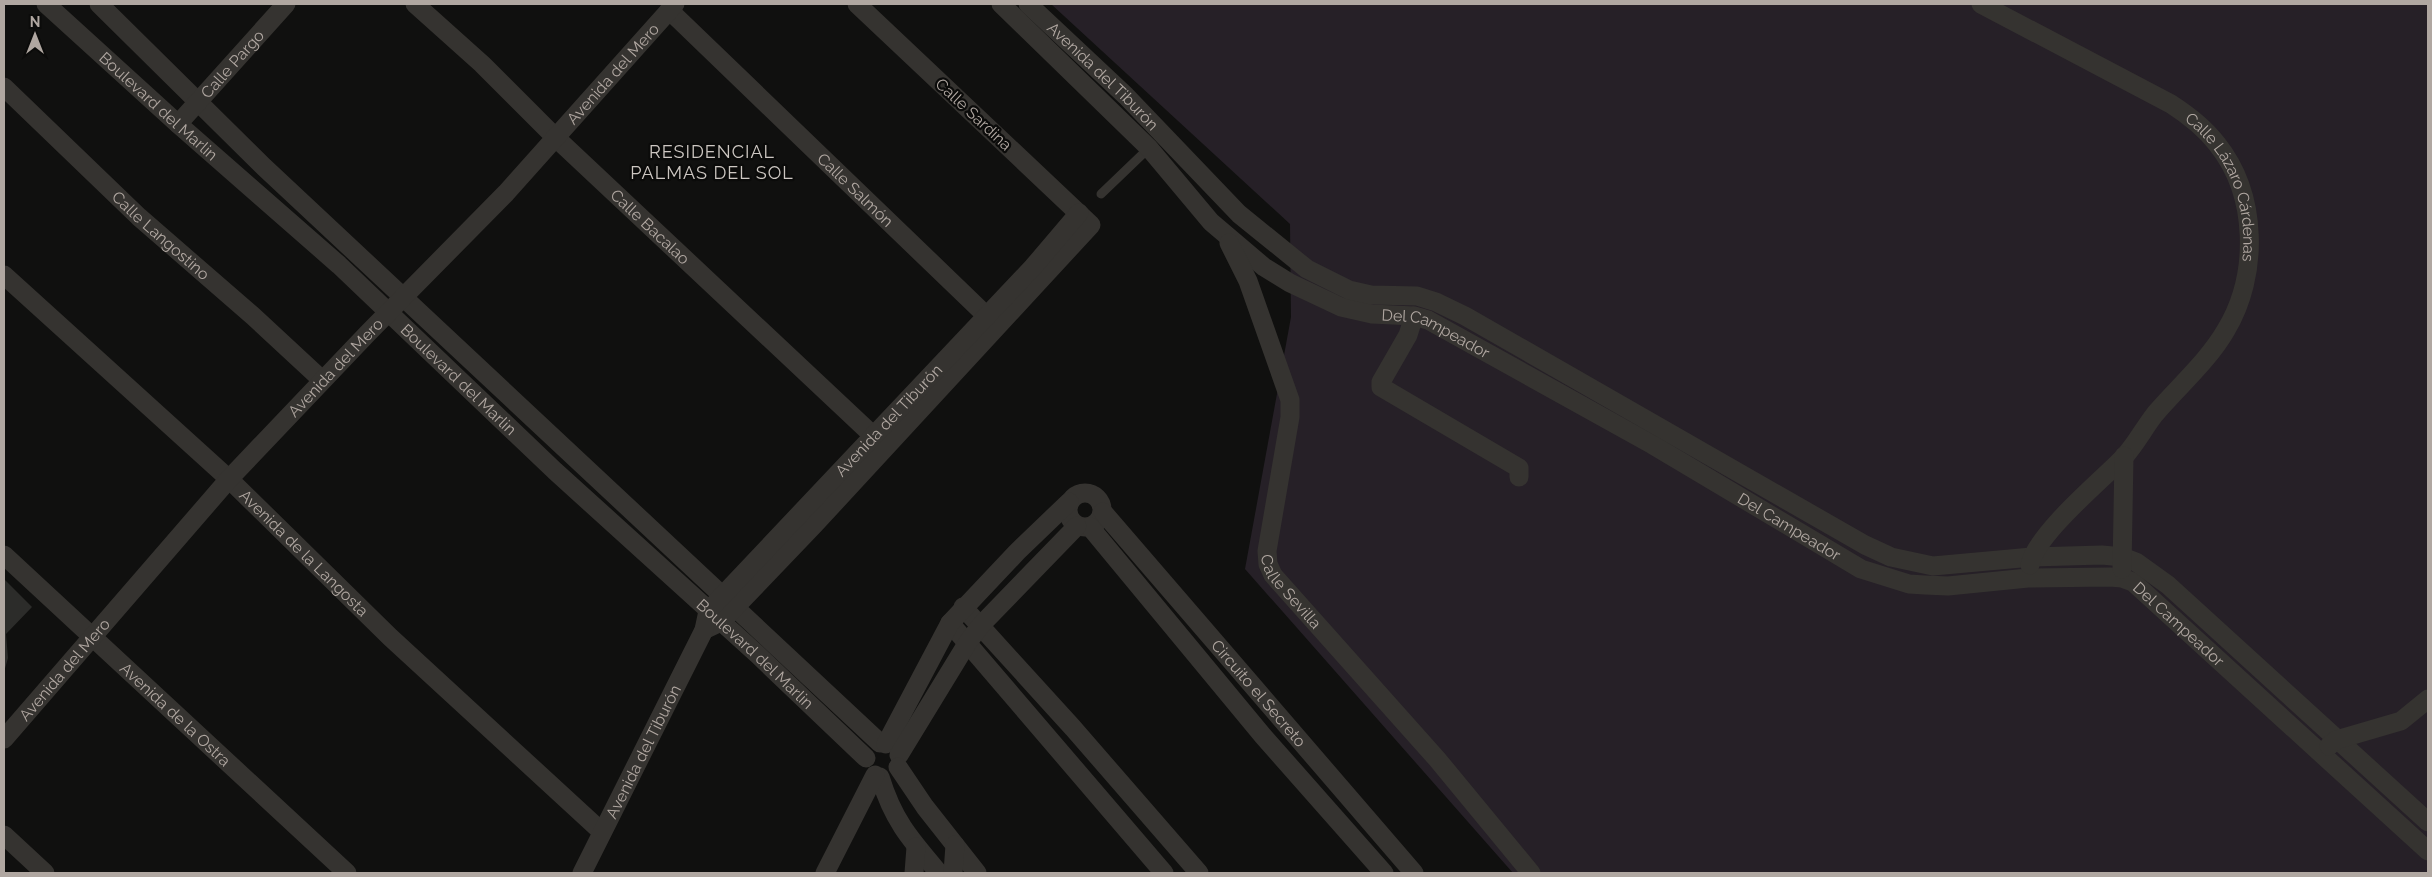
<svg xmlns="http://www.w3.org/2000/svg" width="2432" height="877" font-family="Raleway,sans-serif">
	<style>
		.green { fill: #262027 }
		.building { fill: #2c2c2a }
		.lines { fill: none; stroke-linecap: round; stroke-linejoin: round }
		.lane { stroke: #353330; stroke-width: 9 }
		.street { stroke: #353330; stroke-width: 19 }
		.labels { text-anchor: middle; stroke-width: 4.5; stroke-linejoin: round; paint-order: stroke }
		.street-label { font-size: 16px; fill: #b0a7a1; stroke: #0b0b0a }
		.neighbourhood-label { font-size: 18px; letter-spacing: 1px; fill: #cdc7c2; stroke: #0b0b0a }
	</style>
	<rect width="100%" height="100%" fill="#10100f"/>
	<path class="green" d="M 1051,4 L 2428,4 L 2428,873 L 1513,873 L 1245,569 L 1291,317 L 1290,224 Z"/>
	<path class="building" d="M 4,579 L 32,607 L 6,634 L 8,658 L 4,672 Z"/>
	<g class="lines">
		<path class="lane" d="M 1101,194 L 1150,147"/>
		<g class="street">
			<path id="s1" d="M 46,4 L 178,124 L 339,265 L 555,471 L 757,654 L 866,758"/>
			<path d="M 99,4 L 264,167 L 880,743"/>
			<path id="s2" d="M 415,4 L 482,64 L 555,137 L 881,443"/>
			<path id="s3" d="M 1001,4 L 1149,148 L 1211,222 L 1264,267 L 1290,283 L 1341,307 L 1372,314 L 1414,316 L 1428,320 L 1653,445 L 1861,569 L 1909,584 L 1925,585 L 1948,586 L 2028,578 L 2110,577 L 2122,578 L 2133,582 L 2428,851"/>
			<path id="s4" d="M 1028,4 L 1126,96 L 1239,214 L 1307,269 L 1349,290 L 1371,295 L 1417,296 L 1436,302 L 1465,316 L 1865,545 L 1891,557 L 1933,566 L 2032,557 L 2102,555 L 2123,557 L 2136,562 L 2168,585 L 2428,822"/>
			<path id="s5" d="M 1981,4 L 2171,104 C 2188,115 2204,127 2217,144 C 2258,195 2259,275 2226,330 C 2208,361 2179,386 2155,414 C 2144,428 2136,444 2124,457 C 2101,481 2036,534 2030,565"/>
			<path id="s6" d="M 669,10 L 995,324"/>
			<path id="s7" d="M 4,87 L 139,217 L 253,316 L 322,380"/>
			<path id="s8" d="M 178,124 L 286,4"/>
			<path id="s9" d="M 1229,243 L 1248,281 L 1290,400 L 1290,417 L 1267,551 L 1268,564 L 1273,575 L 1437,759 L 1531,873"/>
			<path id="s10" d="M 4,275 L 229,479 L 390,637 L 602,832"/>
			<path d="M 1414,316 L 1408,335 L 1381,382 L 1381,387 L 1519,468 L 1519,477"/>
			<circle cx="1085" cy="510" r="17"/>
			<path id="s11" d="M 1103,512 L 1414,873"/>
			<path d="M 1090,527 L 1263,736 L 1384,873"/>
			<path id="s12" d="M 4,555 L 347,873"/>
			<path d="M 2122,569 L 2124,456"/>
			<path d="M 963,607 L 1073,728 L 1199,873"/>
			<path d="M 950,623 L 1164,873"/>
			<path d="M 704,630 L 721,622 L 814,525 L 1091,225 L 857,4"/>
			<path id="s13" d="M 4,739 L 229,479 L 368,333 L 506,193 L 675,4"/>
			<path d="M 886,744 L 950,623 L 1017,552 L 1069,502"/>
			<path d="M 2329,746 L 2336,740 L 2401,721 L 2428,699"/>
			<path d="M 899,755 L 968,642 L 981,625 L 1077,526"/>
			<path d="M 898,767 L 925,807 L 977,873"/>
			<path d="M 880,777 C 893,820 910,839 939,873"/>
			<path d="M 4,835 L 45,873"/>
			<path id="s14" d="M 582,873 L 704,630 L 708,611 L 1033,267 L 1079,213"/>
			<path d="M 825,873 L 875,775"/>
			<path d="M 914,873 L 916,847"/>
			<path d="M 953,873 L 955,845"/>
		</g>
	</g>
	<g class="labels">
		<g class="street-label">
			<text dy="6" stroke="none"><textPath href="#s8" startOffset="81">Calle Pargo</textPath></text>
			<text dy="6" stroke="none"><textPath href="#s13" startOffset="902">Avenida del Mero</textPath></text>
			<text dy="6" stroke="none"><textPath href="#s4" startOffset="104">Avenida del Tiburón</textPath></text>
			<text dy="6" stroke="none"><textPath href="#s1" startOffset="152">Boulevard del Marlin</textPath></text>
			<text transform="translate(974 114) rotate(43)" y="6">Calle Sardina</text>
			<text dy="6" stroke="none"><textPath href="#s6" startOffset="259">Calle Salmón</textPath></text>
			<text dy="6" stroke="none"><textPath href="#s5" startOffset="318">Calle Lázaro Cárdenas</textPath></text>
			<text dy="6" stroke="none"><textPath href="#s2" startOffset="324">Calle Bacalao</textPath></text>
			<text dy="6" stroke="none"><textPath href="#s7" startOffset="216">Calle Langostino</textPath></text>
			<text dy="6" stroke="none"><textPath href="#s3" startOffset="559">Del Campeador</textPath></text>
			<text dy="6" stroke="none"><textPath href="#s13" startOffset="498">Avenida del Mero</textPath></text>
			<text dy="6" stroke="none"><textPath href="#s1" startOffset="558">Boulevard del Marlin</textPath></text>
			<text dy="6" stroke="none"><textPath href="#s14" startOffset="554">Avenida del Tiburón</textPath></text>
			<text dy="6" stroke="none"><textPath href="#s3" startOffset="964">Del Campeador</textPath></text>
			<text dy="6" stroke="none"><textPath href="#s10" startOffset="409">Avenida de la Langosta</textPath></text>
			<text dy="6" stroke="none"><textPath href="#s9" startOffset="370">Calle Sevilla</textPath></text>
			<text dy="6" stroke="none"><textPath href="#s3" startOffset="1385">Del Campeador</textPath></text>
			<text dy="6" stroke="none"><textPath href="#s1" startOffset="962">Boulevard del Marlin</textPath></text>
			<text dy="6" stroke="none"><textPath href="#s13" startOffset="92">Avenida del Mero</textPath></text>
			<text dy="6" stroke="none"><textPath href="#s11" startOffset="239">Circuito el Secreto</textPath></text>
			<text dy="6" stroke="none"><textPath href="#s12" startOffset="234">Avenida de la Ostra</textPath></text>
			<text dy="6" stroke="none"><textPath href="#s14" startOffset="136">Avenida del Tiburón</textPath></text>
		</g>
		<g class="neighbourhood-label">
			<text x="712" y="158">RESIDENCIAL<tspan x="712" dy="21">PALMAS DEL SOL</tspan></text>
		</g>
	</g>
	<rect width="2432" height="877" fill="none" stroke="#b0a7a1" stroke-width="10"/>
	<g transform="translate(35 35)" stroke="#0b0b0a" stroke-width="4" paint-order="stroke">
	<path d="M0-4L9 19L0 12L-9 19Z" fill="#b0a7a1"/>
	<text y="-8" font-size="14" font-weight="bold" text-anchor="middle" fill="#b0a7a1">N</text>
	</g>
</svg>
